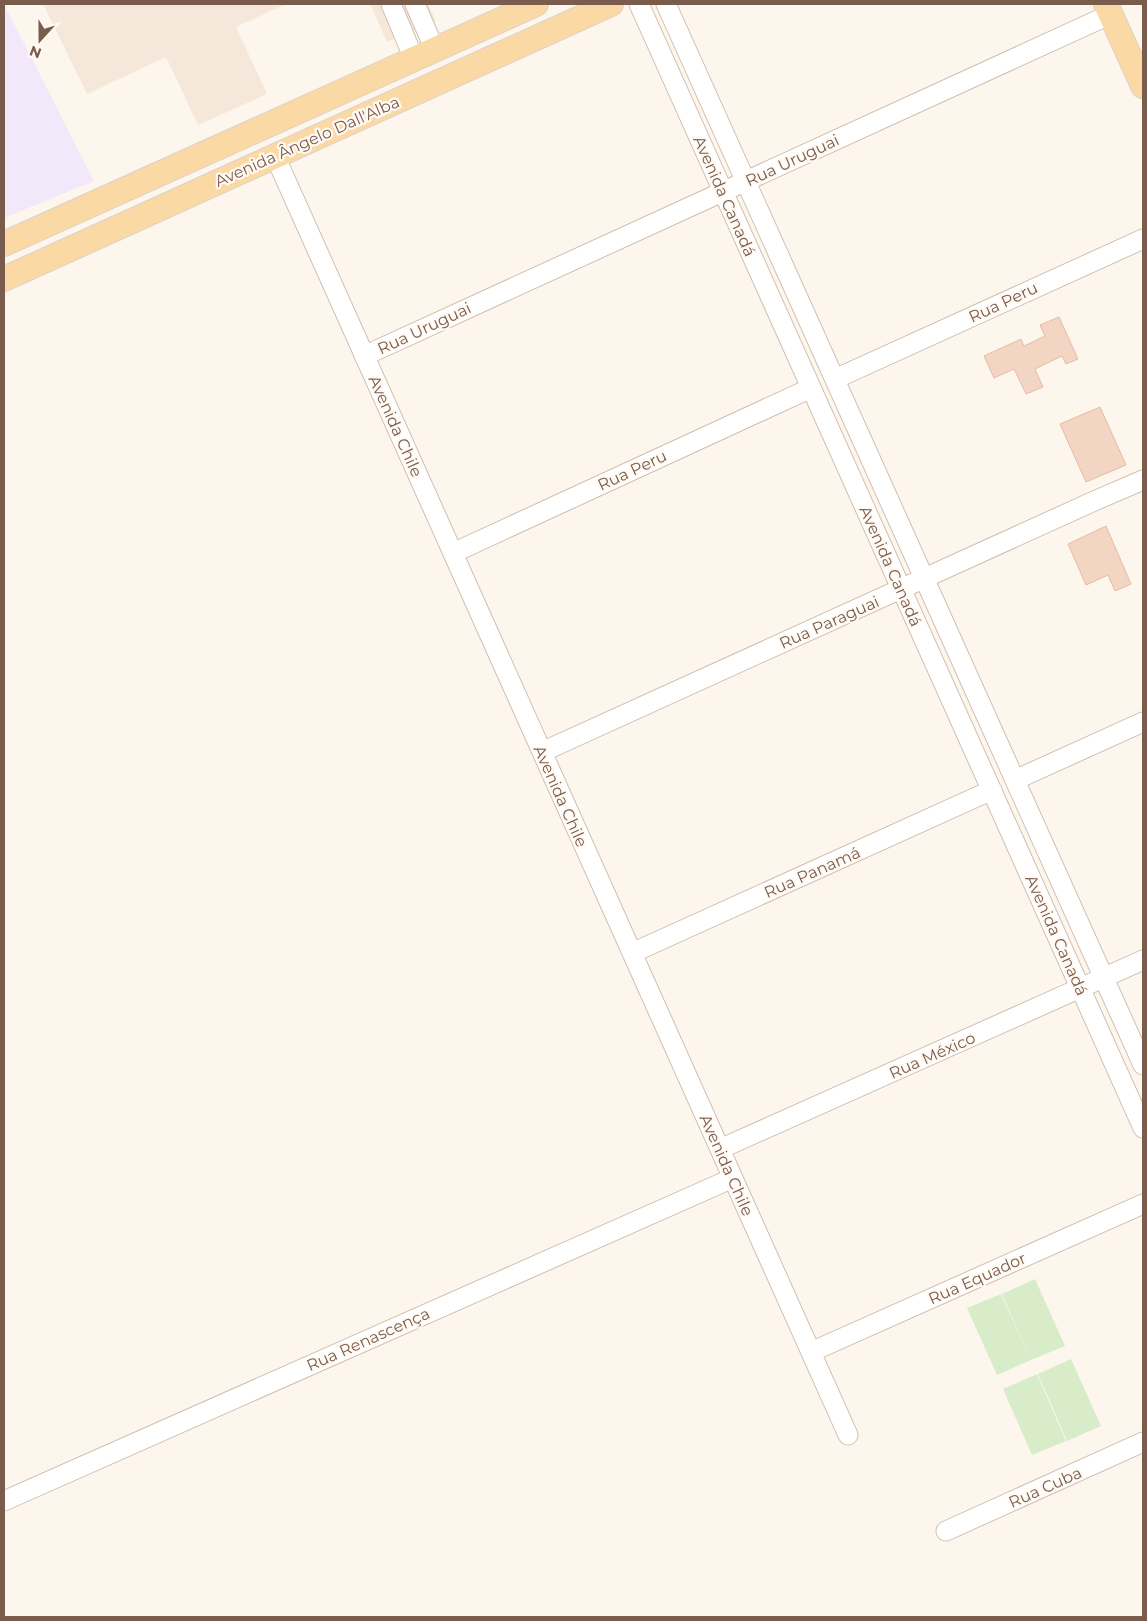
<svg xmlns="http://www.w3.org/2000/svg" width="1147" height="1621" font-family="Montserrat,sans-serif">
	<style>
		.residential { fill: #f5e8da }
		.education { fill: #f3e8fa }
		.green { fill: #d8ecc9 }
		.building { fill: #f3d5c3; stroke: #e6bba3 }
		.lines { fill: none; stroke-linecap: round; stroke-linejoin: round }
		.minor-casing { stroke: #d1beb0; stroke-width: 21 }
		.major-casing { stroke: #dad1cd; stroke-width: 26 }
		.minor { stroke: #fff; stroke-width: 19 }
		.major { stroke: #fbd9a5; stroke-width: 24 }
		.labels { text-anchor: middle; stroke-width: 4.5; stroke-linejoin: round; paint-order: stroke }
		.street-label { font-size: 16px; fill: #7a5c4d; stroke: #fffaf3 }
	</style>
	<rect width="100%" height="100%" fill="#fdf6ec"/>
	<path class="residential" d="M 43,4 L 286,4 L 236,27 L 267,94 L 198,125 L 166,57 L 87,94 Z
		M 370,4 L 428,4 L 436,21 L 387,42 Z"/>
	<path class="education" d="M 4,4 L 94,181 L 4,218 Z"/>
	<path class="green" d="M 1035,1279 L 1065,1346 L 1031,1360 L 1002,1294 Z
		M 1001,1294 L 1031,1360 L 997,1375 L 967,1308 Z
		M 1071,1359 L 1101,1426 L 1067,1441 L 1038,1374 Z
		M 1037,1374 L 1066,1441 L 1032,1455 L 1003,1389 Z"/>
	<path class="building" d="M 1059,317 L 1078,359 L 1066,364 L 1062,356 L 1035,369 L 1043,387 L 1026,394 L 1014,369 L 994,378 L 984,356 L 1021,339 L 1024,346 L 1045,336 L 1040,325 Z
		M 1100,407 L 1126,465 L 1086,482 L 1060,424 Z
		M 1106,526 L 1131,584 L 1115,591 L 1108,575 L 1086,585 L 1068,544 Z"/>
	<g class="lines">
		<defs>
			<path id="minor" d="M 391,4 L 414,59
				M 415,4 L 435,50
				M 639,4 L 1143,1128
				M 666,4 L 1143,1065
				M 275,156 L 848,1435
				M 364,356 L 1111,14
				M 835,379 L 1143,239
				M 453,553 L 811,388
				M 542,752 L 1092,502 L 1143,480
				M 1015,780 L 1143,722
				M 632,953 L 992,790
				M 720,1149 L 1143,960
				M 811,1352 L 1143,1204
				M 4,1501 L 733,1178
				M 946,1531 L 1143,1442"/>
			<path id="major" d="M 1106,4 L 1143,86
				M 4,244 L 536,4
				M 4,279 L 611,4"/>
		</defs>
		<use href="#minor" class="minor-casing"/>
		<use href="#major" class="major-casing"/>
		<use href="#minor" class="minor"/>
		<use href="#major" class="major"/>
	</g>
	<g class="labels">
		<g class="street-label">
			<text transform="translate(307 141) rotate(-24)" y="6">Avenida Ângelo Dall'Alba</text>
			<text transform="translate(792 160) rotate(-25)" y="6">Rua Uruguai</text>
			<text transform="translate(725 196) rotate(66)" y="6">Avenida Canadá</text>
			<text transform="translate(1003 302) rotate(-25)" y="6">Rua Peru</text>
			<text transform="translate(424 328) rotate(-25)" y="6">Rua Uruguai</text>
			<text transform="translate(396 426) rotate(66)" y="6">Avenida Chile</text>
			<text transform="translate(632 470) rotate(-25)" y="6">Rua Peru</text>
			<text transform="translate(891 566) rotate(66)" y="6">Avenida Canadá</text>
			<text transform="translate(829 622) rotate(-24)" y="6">Rua Paraguai</text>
			<text transform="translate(561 796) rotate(66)" y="6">Avenida Chile</text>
			<text transform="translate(812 872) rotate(-24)" y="6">Rua Panamá</text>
			<text transform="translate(1057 935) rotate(66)" y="6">Avenida Canadá</text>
			<text transform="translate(932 1055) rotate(-24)" y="6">Rua México</text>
			<text transform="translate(727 1165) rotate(66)" y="6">Avenida Chile</text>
			<text transform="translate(977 1278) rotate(-24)" y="6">Rua Equador</text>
			<text transform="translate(368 1339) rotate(-24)" y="6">Rua Renascença</text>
			<text transform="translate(1045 1487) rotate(-24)" y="6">Rua Cuba</text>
		</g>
	</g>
	<rect width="1147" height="1621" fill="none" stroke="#7a5c4d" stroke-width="10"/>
	<g transform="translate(40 40) rotate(201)" stroke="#fffaf3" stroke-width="4" paint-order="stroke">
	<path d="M0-4L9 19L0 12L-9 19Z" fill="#7a5c4d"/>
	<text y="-8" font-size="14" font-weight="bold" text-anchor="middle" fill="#7a5c4d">N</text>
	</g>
</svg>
